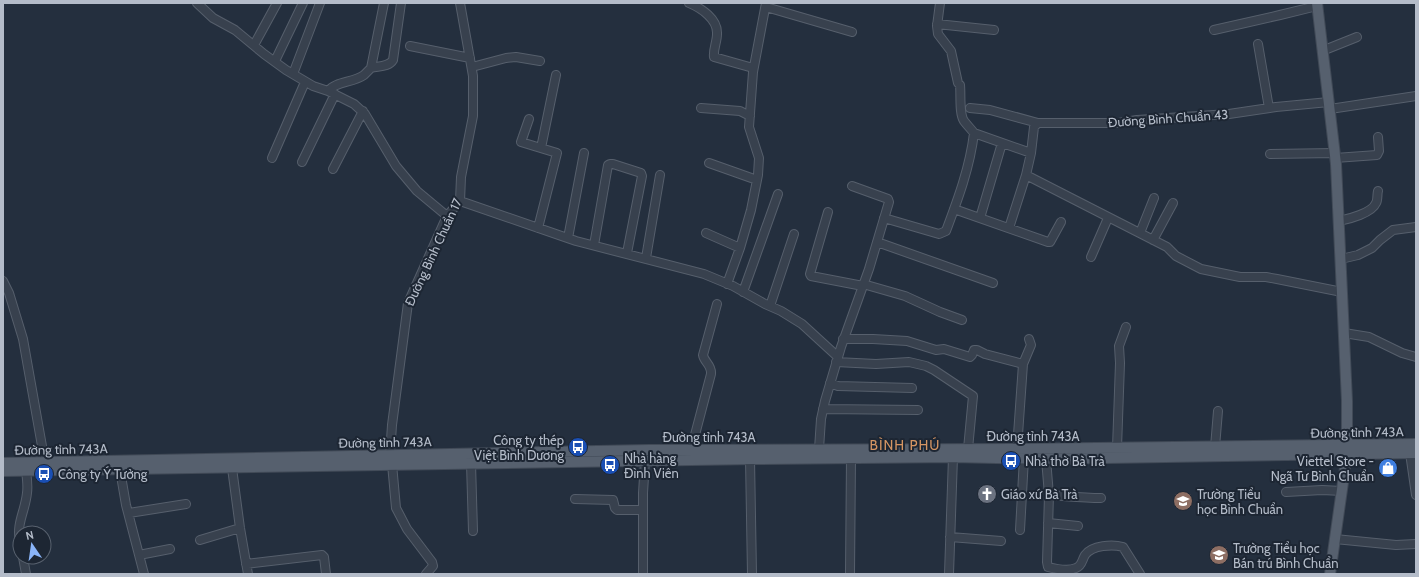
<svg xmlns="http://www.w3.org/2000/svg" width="1419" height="577" font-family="Cabin,sans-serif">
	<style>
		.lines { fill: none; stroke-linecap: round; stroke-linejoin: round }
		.minor-casing { stroke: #565f6c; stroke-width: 10 }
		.major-casing { stroke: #414a57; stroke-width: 12 }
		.minor { stroke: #38414e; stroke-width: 8 }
		.major { stroke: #56606e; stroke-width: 10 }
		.labels { text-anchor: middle; stroke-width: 4; stroke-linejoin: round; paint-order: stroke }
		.street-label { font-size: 13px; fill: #b4bcc9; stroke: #1d2633 }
		.poi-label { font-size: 13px; fill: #b4bcc9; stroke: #1d2633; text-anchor: start }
		.neighbourhood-label { font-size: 14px; letter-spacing: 1px; fill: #d59563; stroke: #1d2633 }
	</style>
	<rect width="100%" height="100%" fill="#242f3e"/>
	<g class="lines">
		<defs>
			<path id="minor" d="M 197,3 L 213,18 L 235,30 L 264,54 L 286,70 L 313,86 L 328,91 L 354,104 L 365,114 L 396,166 L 417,191 L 447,216
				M 689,3 C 701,8 718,19 717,34 C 717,42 713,49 714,57 L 753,68
				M 766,7 L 852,32
				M 937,24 L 994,30
				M 1214,30 L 1280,15 L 1317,6
				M 1258,44 L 1269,108
				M 254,45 L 277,3
				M 410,46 L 470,58
				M 1322,51 L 1357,37
				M 275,61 L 303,3
				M 472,67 L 506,58 L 516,57 L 540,61
				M 371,68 C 378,66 389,67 393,60 L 401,3
				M 293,74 L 320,3
				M 328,91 C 336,81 353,83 364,75 C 366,73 369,70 371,68 L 384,3
				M 701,108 L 740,111 L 750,116
				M 970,108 L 990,110 L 1038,123
				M 1330,109 L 1416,96
				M 529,119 L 521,142 L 557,153 L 538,228
				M 974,133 L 1031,153 L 1026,175 L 1167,247 L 1176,256 L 1201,269 L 1240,277 L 1266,277 L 1277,279 L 1342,292
				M 541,148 L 556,75
				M 1031,153 L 1034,127 L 1038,123 L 1119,123 L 1137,120 L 1229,114 L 1276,107 L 1329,102
				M 1270,154 L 1335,153
				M 272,158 L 305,82
				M 1335,158 L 1377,155 L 1379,151 L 1378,137
				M 302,162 L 335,94
				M 709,163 L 757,180
				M 333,169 L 363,111
				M 460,201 L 576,241 L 704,274 L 733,286 L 765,304 L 781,311 L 802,324 L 838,357
				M 954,209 L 1048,242 L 1050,242 L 1061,222
				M 828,212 L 810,274 L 811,276 L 863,286
				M 884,218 L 939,234 L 946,231 C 958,199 970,167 974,133 C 971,129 967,125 964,121 C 959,114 961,94 960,85 L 958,83 L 951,51 L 938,34 L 937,26 L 940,3
				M 980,218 L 1002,143
				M 1339,221 C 1349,219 1372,213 1376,203 C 1378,200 1377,194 1378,191
				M 1009,228 L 1026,175
				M 706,233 L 740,248
				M 1140,233 L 1154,198
				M 568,238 L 584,153
				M 1153,240 L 1173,203
				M 877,242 L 993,283
				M 594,245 L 608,165 L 610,164 L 613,164 L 641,173 L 642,176 L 627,253
				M 1091,257 L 1108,218
				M 646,258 L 660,175
				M 1341,259 L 1358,255 L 1372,248 L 1380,240 L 1393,230 L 1416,227
				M 3,281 L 9,293 L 23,339 L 45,463
				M 727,284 L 740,248 L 751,210 L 758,175 L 759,158 L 749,127 L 753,72 L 766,3
				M 863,284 L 905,296 L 940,312 L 962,320
				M 743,292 L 778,194
				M 770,306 L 794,234
				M 1344,333 L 1369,337 L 1402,353 L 1416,357
				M 843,339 L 873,339 L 907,341 L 936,350 L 944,349 L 970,357 L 972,355 L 974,350 L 977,350 L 985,354 L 1023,364 L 1017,449
				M 836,362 L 876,364 L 909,362 L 926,366 L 934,370 L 973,396 L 968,449
				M 1023,364 L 1031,345 L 1029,339
				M 830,383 L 838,386 L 912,388
				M 823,409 L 918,410
				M 1215,447 L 1218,411
				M 1117,448 L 1120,363 L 1119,346 L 1126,327
				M 819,449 L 821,419 L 825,401 L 841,347 L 869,269 L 889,202 L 888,199 L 852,186
				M 691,450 L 711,374 C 712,365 704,362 703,355 L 717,304
				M 1410,453 L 1416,495
				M 390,455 L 392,425 L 408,303 L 447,216 L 460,201 L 461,177 L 473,116 L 473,76 L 460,3
				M 750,459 L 752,574
				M 1046,459 L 1049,495 L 1047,562 L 1048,567 C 1056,569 1069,571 1076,568 C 1082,566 1082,560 1085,555 C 1092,545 1113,544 1123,547 L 1140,574
				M 471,463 L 473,531
				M 392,464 L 396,508 L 407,529 L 432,562 L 433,566 L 426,574
				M 232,468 L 240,528 L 248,574
				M 120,470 L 126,505 L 144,574
				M 1286,492 L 1322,490 L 1342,491
				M 1049,495 C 1066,496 1083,498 1101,498
				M 575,499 L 613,500 L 615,508 L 617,510 L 643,510
				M 129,513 L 186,504
				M 1048,523 L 1078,526
				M 1020,530 L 1024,458
				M 950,537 L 1001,541
				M 1335,539 L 1396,545 L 1416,544
				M 200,540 L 240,528
				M 20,542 C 16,523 25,512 27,493 C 28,486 27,478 26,471
				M 139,555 L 170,549
				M 23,557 L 26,574
				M 246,564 L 322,555 L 324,557 L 326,574
				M 643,574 L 643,493 L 645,461 L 647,455
				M 850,574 L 851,458
				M 949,574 L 953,457"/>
			<path id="major" d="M 1317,3 L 1336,164 L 1347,401 L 1347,454 L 1330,574
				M 3,463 L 648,450 L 1017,449 L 1416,444
				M 3,471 L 754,459 L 953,457 L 1046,459 L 1416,453"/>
		</defs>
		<use href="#minor" class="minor-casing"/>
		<use href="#major" class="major-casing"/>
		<use href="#minor" class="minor"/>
		<use href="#major" class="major"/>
	</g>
	<defs>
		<symbol id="bus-disc" viewBox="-11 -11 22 22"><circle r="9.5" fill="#1a4fb4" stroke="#1d2633"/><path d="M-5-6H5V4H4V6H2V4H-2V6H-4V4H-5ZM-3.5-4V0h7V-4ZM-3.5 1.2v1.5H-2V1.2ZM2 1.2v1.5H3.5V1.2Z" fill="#fff"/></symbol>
		<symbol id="shop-disc" viewBox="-11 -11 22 22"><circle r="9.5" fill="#3f7fe0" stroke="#1d2633"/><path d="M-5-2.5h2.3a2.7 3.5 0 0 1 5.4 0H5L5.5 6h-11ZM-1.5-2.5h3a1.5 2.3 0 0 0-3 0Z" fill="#fff"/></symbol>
		<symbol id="church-disc" viewBox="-11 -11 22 22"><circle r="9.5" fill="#6b7280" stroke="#1d2633"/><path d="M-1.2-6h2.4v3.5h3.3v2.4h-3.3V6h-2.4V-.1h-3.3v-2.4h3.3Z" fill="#fff"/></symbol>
		<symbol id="school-disc" viewBox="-11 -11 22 22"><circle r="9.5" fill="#8d6e63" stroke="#1d2633"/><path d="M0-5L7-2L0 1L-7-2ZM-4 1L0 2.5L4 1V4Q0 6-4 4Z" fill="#fff"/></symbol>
	</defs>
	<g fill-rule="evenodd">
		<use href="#bus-disc" x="567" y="436" width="22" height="22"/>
		<use href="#bus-disc" x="1000" y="450" width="22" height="22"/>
		<use href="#bus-disc" x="599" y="454" width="22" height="22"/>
		<use href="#shop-disc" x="1377" y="457" width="22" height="22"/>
		<use href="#bus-disc" x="33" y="463" width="22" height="22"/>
		<use href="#church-disc" x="976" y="483" width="22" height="22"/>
		<use href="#school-disc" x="1172" y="490" width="22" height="22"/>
		<use href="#school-disc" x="1208" y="544" width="22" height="22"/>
	</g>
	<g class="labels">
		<g class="street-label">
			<text transform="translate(1168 118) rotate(-4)" y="5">Đường Bình Chuẩn 43</text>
			<text transform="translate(433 252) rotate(-65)" y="5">Đường Bình Chuẩn 17</text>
			<text transform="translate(1357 432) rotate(-1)" y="5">Đường tỉnh 743A</text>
			<text x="1033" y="441">Đường tỉnh 743A</text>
			<text x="709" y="442">Đường tỉnh 743A</text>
			<text transform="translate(385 442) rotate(-1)" y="5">Đường tỉnh 743A</text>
			<text transform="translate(61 449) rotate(-1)" y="5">Đường tỉnh 743A</text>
		</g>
		<g class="poi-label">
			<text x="564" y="445" text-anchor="end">Công ty thép<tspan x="564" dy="15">Việt Bình Dương</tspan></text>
			<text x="624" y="463">Nhà hàng<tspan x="624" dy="15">Đình Viên</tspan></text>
			<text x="1025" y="466">Nhà thờ Bà Trà</text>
			<text x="1374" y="466" text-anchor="end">Viettel Store -<tspan x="1374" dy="15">Ngã Tư Bình Chuẩn</tspan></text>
			<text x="58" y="479">Công ty Ý Tưởng</text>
			<text x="1001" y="499">Giáo xứ Bà Trà</text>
			<text x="1197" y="499">Trường Tiểu<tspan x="1197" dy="15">học Bình Chuẩn</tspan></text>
			<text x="1233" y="553">Trường Tiểu học<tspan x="1233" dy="15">Bán trú Bình Chuẩn</tspan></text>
		</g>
		<g class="neighbourhood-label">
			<text x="905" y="450">BÌNH PHÚ</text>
		</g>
	</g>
	<rect width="1419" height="577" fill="none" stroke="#b4bcc9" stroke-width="8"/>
	<g transform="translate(32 545) rotate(347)"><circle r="19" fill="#1d2633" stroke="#59626f"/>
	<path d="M0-3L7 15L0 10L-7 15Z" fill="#8ab4f8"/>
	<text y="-6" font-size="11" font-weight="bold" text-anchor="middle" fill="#b4bcc9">N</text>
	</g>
</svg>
